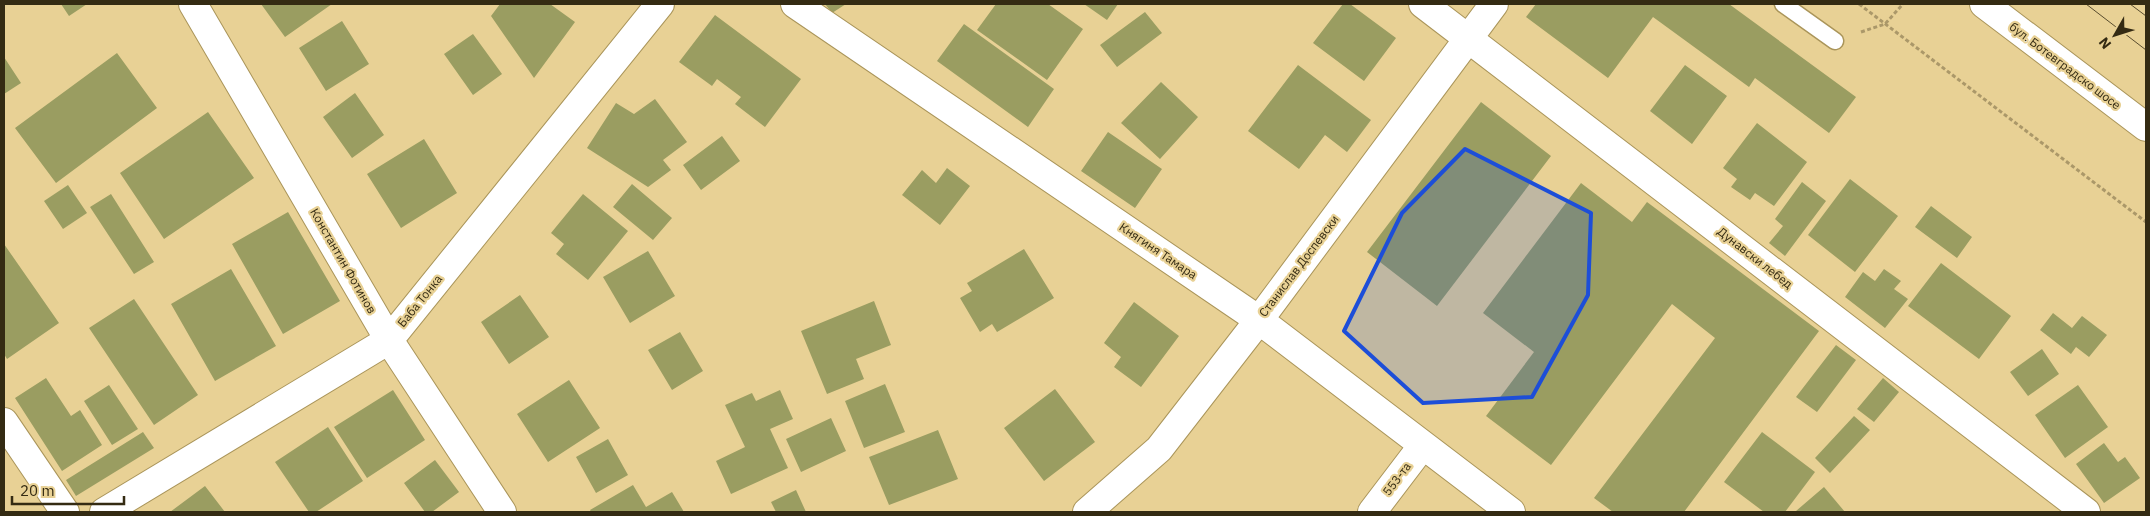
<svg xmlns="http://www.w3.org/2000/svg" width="2150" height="516" font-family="'IBM Plex Sans',sans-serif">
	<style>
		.building { fill: #9a9d61 }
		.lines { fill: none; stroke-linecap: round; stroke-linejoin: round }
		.service-casing { stroke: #aa955a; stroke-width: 19 }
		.minor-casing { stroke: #aa955a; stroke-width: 30 }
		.primary-casing { stroke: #aa955a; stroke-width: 30 }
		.path { stroke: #ab9869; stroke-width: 3; stroke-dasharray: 4 2.5; stroke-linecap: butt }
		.service { stroke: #fff; stroke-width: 16 }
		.minor { stroke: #fff; stroke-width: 28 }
		.primary { stroke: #fff; stroke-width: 28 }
		.tram { stroke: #594d2e; stroke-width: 1 }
		.marked { fill: #1d4ed8; fill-opacity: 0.2; stroke: #1d4ed8; stroke-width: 4; stroke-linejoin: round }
		.labels { text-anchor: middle; stroke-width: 4.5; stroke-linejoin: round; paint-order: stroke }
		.street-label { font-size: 12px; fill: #342b13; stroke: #e8d195 }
	</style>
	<rect width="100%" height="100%" fill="#e8d195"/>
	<path class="building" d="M 61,4 L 87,4 L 69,16 Z
		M 261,4 L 332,4 L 285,37 Z
		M 500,4 L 550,4 L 575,22 L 534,78 L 491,16 Z
		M 825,4 L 846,4 L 832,13 Z
		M 996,4 L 1048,4 L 1083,29 L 1047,80 L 977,30 Z
		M 1084,4 L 1118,4 L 1107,20 Z
		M 1343,4 L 1350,4 L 1396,38 L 1364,81 L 1313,43 Z
		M 1536,4 L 1729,4 L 1856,97 L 1829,133 L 1755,78 L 1749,87 L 1653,17 L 1608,78 L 1526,17 Z
		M 1145,12 L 1162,33 L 1117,67 L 1100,45 Z
		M 715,15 L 801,79 L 765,127 L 735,104 L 741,97 L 717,79 L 712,86 L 679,62 Z
		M 342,21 L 369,64 L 326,91 L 299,48 Z
		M 964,24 L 1054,89 L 1028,127 L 937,61 Z
		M 473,34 L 502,74 L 473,95 L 444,54 Z
		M 117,53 L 157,108 L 56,183 L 15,128 Z
		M 4,57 L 21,83 L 4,94 Z
		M 1298,65 L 1371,120 L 1347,152 L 1325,135 L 1299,169 L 1248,131 Z
		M 1685,65 L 1727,96 L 1692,144 L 1650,111 Z
		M 1161,82 L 1198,117 L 1160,159 L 1121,123 Z
		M 355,93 L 384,135 L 352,158 L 323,117 Z
		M 655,99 L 687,142 L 663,160 L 671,170 L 648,187 L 587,148 L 616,103 L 634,114 Z
		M 1481,102 L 1551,156 L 1437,306 L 1367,252 Z
		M 208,112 L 254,178 L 164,239 L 120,173 Z
		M 1757,123 L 1807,162 L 1774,206 L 1755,193 L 1750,200 L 1731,187 L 1737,179 L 1723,168 Z
		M 1108,132 L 1162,169 L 1135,208 L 1081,171 Z
		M 722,136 L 740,161 L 701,190 L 683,165 Z
		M 424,139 L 457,193 L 401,228 L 367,174 Z
		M 947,168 L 970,186 L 940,225 L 902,195 L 922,170 L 936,183 Z
		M 1850,179 L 1898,216 L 1855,272 L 1808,235 Z
		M 1802,182 L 1826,201 L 1785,256 L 1769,243 L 1783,226 L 1775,219 Z
		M 1581,183 L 1632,222 L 1647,202 L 1819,331 L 1684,512 L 1613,512 L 1594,498 L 1715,338 L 1672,304 L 1551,465 L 1486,416 L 1534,352 L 1483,313 Z
		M 632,184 L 672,218 L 653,240 L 613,207 Z
		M 68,185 L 87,213 L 63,229 L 44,201 Z
		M 111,194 L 154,262 L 134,274 L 90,207 Z
		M 583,194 L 628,231 L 588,280 L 556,254 L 564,244 L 551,233 Z
		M 1931,206 L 1972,237 L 1957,258 L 1915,227 Z
		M 288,212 L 340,301 L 283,334 L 232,244 Z
		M 4,244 L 59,323 L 7,359 L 4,354 Z
		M 1024,249 L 1054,298 L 997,332 L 992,324 L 980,332 L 960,298 L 972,291 L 967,283 Z
		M 648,251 L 675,296 L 630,323 L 603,277 Z
		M 1941,263 L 2011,316 L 1979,359 L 1908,306 Z
		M 231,269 L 276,346 L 215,381 L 171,304 Z
		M 1884,269 L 1901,281 L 1894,289 L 1908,299 L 1885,328 L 1845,297 L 1863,272 L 1875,281 Z
		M 520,295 L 549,337 L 509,364 L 481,322 Z
		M 134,299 L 198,395 L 154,425 L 89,328 Z
		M 874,301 L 891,345 L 856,359 L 864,379 L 827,394 L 801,331 Z
		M 1134,302 L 1179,336 L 1141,387 L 1114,367 L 1121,357 L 1104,343 Z
		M 2053,313 L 2072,328 L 2082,316 L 2107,335 L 2089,357 L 2076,347 L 2071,354 L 2040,330 Z
		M 680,332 L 703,371 L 672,390 L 648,350 Z
		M 1836,345 L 1856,360 L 1817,412 L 1796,397 Z
		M 2042,349 L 2059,374 L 2028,396 L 2010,372 Z
		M 46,378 L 71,416 L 80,410 L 102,445 L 62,471 L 15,398 Z
		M 1883,378 L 1899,392 L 1874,422 L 1857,409 Z
		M 569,380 L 600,428 L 548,462 L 517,414 Z
		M 885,384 L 905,432 L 864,448 L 845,401 Z
		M 109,385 L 138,429 L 112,445 L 84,401 Z
		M 2078,385 L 2108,427 L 2065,458 L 2035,415 Z
		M 1055,389 L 1095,442 L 1044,481 L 1004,428 Z
		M 393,390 L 425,440 L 367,478 L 334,427 Z
		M 780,390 L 793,419 L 770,429 L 788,468 L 731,494 L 716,461 L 745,447 L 725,405 L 752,393 L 756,401 Z
		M 1854,416 L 1870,430 L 1830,473 L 1815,458 Z
		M 831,418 L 846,451 L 801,472 L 786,439 Z
		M 328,427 L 363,481 L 316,512 L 309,512 L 275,462 Z
		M 938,430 L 958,479 L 889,505 L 869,457 Z
		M 143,432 L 154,448 L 76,496 L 66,480 Z
		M 1762,432 L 1815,472 L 1785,512 L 1764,512 L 1724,482 Z
		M 608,439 L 628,475 L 596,493 L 576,457 Z
		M 2104,443 L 2118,462 L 2125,457 L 2140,478 L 2104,503 L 2076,464 Z
		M 435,460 L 459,492 L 432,512 L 425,512 L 404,483 Z
		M 633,485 L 646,507 L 672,492 L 684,512 L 591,512 L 590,510 Z
		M 205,486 L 225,512 L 170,512 Z
		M 1824,487 L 1845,512 L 1797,512 L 1796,511 Z
		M 796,490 L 806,512 L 776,512 L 771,502 Z"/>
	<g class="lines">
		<defs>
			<path id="service" d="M 1783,4 L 1835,41"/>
			<path id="minor" d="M 193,4 L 389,340 L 502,512
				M 795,4 L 1259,320 L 1511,512
				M 1423,4 L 2086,512
				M 4,422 L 65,512
				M 104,512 L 389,340 L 660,4
				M 1087,512 L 1159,449 L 1259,320 L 1494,4
				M 1372,512 L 1423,445"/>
			<path id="primary" d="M 1984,4 L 2146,127"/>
		</defs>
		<use href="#service" class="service-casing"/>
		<use href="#minor" class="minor-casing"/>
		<use href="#primary" class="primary-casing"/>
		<path class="path" d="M 1859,4 L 2146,222
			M 1861,32 L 1885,24 L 1903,4"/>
		<use href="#service" class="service"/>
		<use href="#minor" class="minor"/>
		<use href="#primary" class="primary"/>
		<path class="tram" d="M 2086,4 L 2146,50
			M 2130,4 L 2146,16"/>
	</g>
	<path class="marked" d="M 1465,149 L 1591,213 L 1588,295 L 1532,397 L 1423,403 L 1344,331 L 1402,213 Z"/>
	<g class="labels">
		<g class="street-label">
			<text transform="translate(2065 66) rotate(37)" y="4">бул. Ботевградско шосе</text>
			<text transform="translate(1158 251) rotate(34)" y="4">Княгиня Тамара</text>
			<text transform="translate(1755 258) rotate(38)" y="4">Дунавски лебед</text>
			<text transform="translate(343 261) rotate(60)" y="4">Константин Фотинов</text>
			<text transform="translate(1299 266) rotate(-53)" y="4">Станислав Доспевски</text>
			<text transform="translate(420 301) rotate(-51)" y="4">Баба Тонка</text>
			<text transform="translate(1397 479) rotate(-53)" y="4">553-та</text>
		</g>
	</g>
	<rect width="2150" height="516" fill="none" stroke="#342b13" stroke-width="10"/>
	<g transform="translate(2115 35) rotate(231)" stroke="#e8d195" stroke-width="4" paint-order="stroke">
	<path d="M0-4L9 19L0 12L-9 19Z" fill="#342b13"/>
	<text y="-8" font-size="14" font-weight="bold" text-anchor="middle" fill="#342b13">N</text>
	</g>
	<path d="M12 496v8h112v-8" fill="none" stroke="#342b13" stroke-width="2.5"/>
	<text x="20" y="496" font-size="15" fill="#342b13" stroke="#e8d195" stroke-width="4" paint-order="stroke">20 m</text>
</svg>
